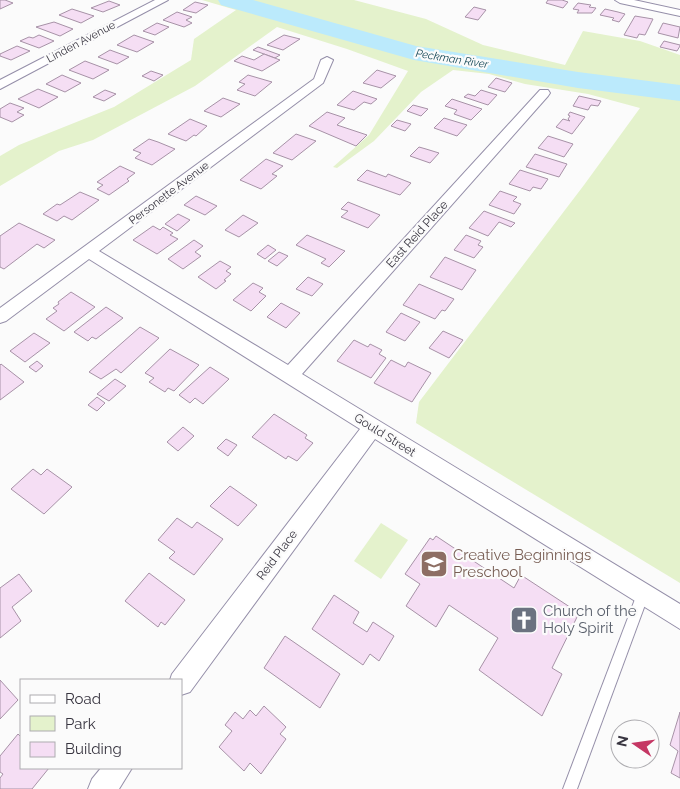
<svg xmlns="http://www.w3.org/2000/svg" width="680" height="789" viewBox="0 0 680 789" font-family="Raleway,sans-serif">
  <rect width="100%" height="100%" fill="#fbfbfb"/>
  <g fill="#e4f2cc">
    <polygon points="202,0 354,0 426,19 483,45 565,65 583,31 640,41 680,55 680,583 416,423 419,402 584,185 640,108 588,94 525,84 489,74 453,70 421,92 374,141 337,168 333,167 369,135 408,71 347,49 277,27 195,86 93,140 59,151 0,186 0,156 19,145 114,107 191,60 194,39 236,10"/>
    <polygon points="381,523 408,540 381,579 354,561"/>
  </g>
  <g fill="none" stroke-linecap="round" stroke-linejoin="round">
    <polygon fill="#bbeafc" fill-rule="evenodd" points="218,0 253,0 416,46 578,72 680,85 680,101 578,88 414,60 221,5"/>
  </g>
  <g fill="#f5def4" stroke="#a792a7">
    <polygon points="0,0 5,0 13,3 0,9"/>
    <polygon points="548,0 562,0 568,2 563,8 546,3"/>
    <polygon points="109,1 120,5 103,12 91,8"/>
    <polygon points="195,2 208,5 196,13 183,10"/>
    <polygon points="578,3 591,5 589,7 596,8 592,13 577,13 579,10 573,9"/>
    <polygon points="474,7 486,10 478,20 465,17"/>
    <polygon points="72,9 94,16 81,23 59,15"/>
    <polygon points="605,9 618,12 625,14 619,22 612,20 614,18 600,15"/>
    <polygon points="177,12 192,17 186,20 192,23 184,27 163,20"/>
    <polygon points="635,16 653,19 645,35 639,34 637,38 624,35"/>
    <polygon points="54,22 73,29 60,36 36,27"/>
    <polygon points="157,23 169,27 155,35 143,31"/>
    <polygon points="663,23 680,27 678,38 658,33"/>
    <polygon points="39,35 54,41 39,48 20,41 29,37 33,38"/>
    <polygon points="134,35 154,42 137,52 117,45"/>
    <polygon points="284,35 300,39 283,50 267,45"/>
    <polygon points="664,41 680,45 680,46 677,51 660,47"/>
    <polygon points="17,46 30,51 11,60 0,56 0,54"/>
    <polygon points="258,47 280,55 275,58 253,50"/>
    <polygon points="110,50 129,57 117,64 98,57"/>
    <polygon points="264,54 280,60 262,71 234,61 242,56 254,60"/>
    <polygon points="85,61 109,70 93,79 69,70"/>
    <polygon points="377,70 396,76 381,88 363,83"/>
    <polygon points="151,71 163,75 154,81 142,76"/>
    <polygon points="62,75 81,83 65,92 46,84"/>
    <polygon points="248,75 272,82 255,96 237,90 245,84 239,82"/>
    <polygon points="496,78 512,83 505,92 488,87"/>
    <polygon points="38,89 58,97 39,108 18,99"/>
    <polygon points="105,90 116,94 104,101 93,97"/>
    <polygon points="481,90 497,95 488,105 464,97 468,94 475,96"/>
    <polygon points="353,91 377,99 371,104 364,102 354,110 337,105"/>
    <polygon points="579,96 601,101 598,106 591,105 588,110 573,106"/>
    <polygon points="223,98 240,104 221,117 204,111"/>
    <polygon points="452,99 482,109 471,120 454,114 457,110 445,106"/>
    <polygon points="10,103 24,108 17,112 24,115 12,122 0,117 0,109"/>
    <polygon points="413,105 428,109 421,116 407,111"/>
    <polygon points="327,112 345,118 337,125 367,135 356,146 309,126"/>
    <polygon points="570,112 585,117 572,134 556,127 563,119 570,121 568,119 570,116 568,115"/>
    <polygon points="444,118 467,125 457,136 434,128"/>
    <polygon points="190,119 207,126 196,136 194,135 186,141 168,134"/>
    <polygon points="397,120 411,124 405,131 391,126"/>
    <polygon points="296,134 316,141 292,160 273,153"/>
    <polygon points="548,136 573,144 564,157 538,148"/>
    <polygon points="149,139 158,142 175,149 152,165 135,158 141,153 133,150"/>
    <polygon points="419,147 426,149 439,153 430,163 410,156"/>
    <polygon points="535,154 567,164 559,177 526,167"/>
    <polygon points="266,159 283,166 272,174 277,176 261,189 240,180"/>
    <polygon points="120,166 135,173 127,179 129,181 109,195 97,189 103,185 97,182"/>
    <polygon points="367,170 386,177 388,174 411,183 400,195 357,180"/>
    <polygon points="520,170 548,179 541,189 533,187 530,191 509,184"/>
    <polygon points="500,191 517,197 513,201 521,204 514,214 489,205"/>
    <polygon points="80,192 99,200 72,220 64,216 57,221 43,214 57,204 60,205"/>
    <polygon points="196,196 217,206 205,215 184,205"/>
    <polygon points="348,202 380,215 368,228 341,217 348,211 341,209"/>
    <polygon points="484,211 515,223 511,227 499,222 488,236 469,228"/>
    <polygon points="178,214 190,220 177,231 165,224"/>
    <polygon points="243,215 258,223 239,237 225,230"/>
    <polygon points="19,223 55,240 44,248 37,244 4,269 0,267 0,236"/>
    <polygon points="153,226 160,230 163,227 173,233 170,235 178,239 157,254 133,240"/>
    <polygon points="307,235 345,251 329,267 321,263 326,259 296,245"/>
    <polygon points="466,235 481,241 478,245 483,247 474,258 454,250"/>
    <polygon points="194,240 203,246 195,252 201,256 183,269 168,259"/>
    <polygon points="268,245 276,250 265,259 257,254"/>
    <polygon points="279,252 288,256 277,266 268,261"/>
    <polygon points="445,257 476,270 462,290 430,277"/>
    <polygon points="220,261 231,267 226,271 231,274 224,280 226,281 216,289 198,277"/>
    <polygon points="308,277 323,284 312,296 296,289"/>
    <polygon points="253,283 263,288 259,292 266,296 251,311 233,300"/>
    <polygon points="419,284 454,299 445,311 442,310 435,319 403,305"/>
    <polygon points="71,292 95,307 64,331 46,319 57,311 53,308 59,304 58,302"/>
    <polygon points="281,303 300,313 286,328 267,317"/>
    <polygon points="106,307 123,318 96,339 92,337 88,341 74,332"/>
    <polygon points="401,313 420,322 405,341 386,332"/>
    <polygon points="140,327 159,338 121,373 116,369 101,379 89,372"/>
    <polygon points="443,331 463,340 449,358 429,348"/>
    <polygon points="34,333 50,343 25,362 10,351"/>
    <polygon points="354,340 368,347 370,344 382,350 379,354 386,358 371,378 337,361"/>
    <polygon points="170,349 199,365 174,391 168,388 165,392 149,382 154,378 145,373"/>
    <polygon points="391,360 405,367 408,362 431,373 412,402 374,383"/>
    <polygon points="37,361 43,366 36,372 29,367"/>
    <polygon points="1,364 24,382 0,400 0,365"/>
    <polygon points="210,367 229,379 203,404 195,398 190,403 179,395"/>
    <polygon points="115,379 126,386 109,401 97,394"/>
    <polygon points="97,397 105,403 97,411 88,405"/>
    <polygon points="274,414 307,435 305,438 313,443 297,461 288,456 286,459 252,437"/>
    <polygon points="183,427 194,436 178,451 167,442"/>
    <polygon points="226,439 237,445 228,456 217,448"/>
    <polygon points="33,469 41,475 47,469 72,487 44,514 11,489"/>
    <polygon points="230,486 257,505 238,526 210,506"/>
    <polygon points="177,518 192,528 197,522 223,539 194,575 169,558 175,552 158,540"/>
    <polygon points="436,536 514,588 521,575 579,613 552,668 562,674 542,716 479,670 498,638 449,605 436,627 406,606 420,584 405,574 430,538 433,540"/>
    <polygon points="149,573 185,600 165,625 161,622 158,627 125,601"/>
    <polygon points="19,574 32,591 12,607 21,621 0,638 0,588"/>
    <polygon points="334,595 359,612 353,623 367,632 373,622 394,636 379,661 370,654 363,665 312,629"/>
    <polygon points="285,636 340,674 320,708 264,668"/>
    <polygon points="0,680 18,700 0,719"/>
    <polygon points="264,706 286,727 280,734 286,739 261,774 250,763 244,771 219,747 232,731 225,725 235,712 243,719 250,710 256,716"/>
    <polygon points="680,712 680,778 671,773 678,751 670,745"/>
    <polygon points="18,734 21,737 21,768 49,768 32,789 0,789 0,778 3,774 0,772 0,756"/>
  </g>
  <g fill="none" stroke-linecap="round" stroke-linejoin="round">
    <g stroke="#958fa9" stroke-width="2">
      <polygon id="service" points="643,588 647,590 649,594 577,789 563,789 637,594 639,590"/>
    </g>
    <g stroke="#958fa9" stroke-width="2">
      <g id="minor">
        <polygon points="155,0 168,0 0,89 0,80"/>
        <polygon points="615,0 634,0 680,10 680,16 620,3"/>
        <polygon points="327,57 333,60 323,83 99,251 288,365 540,90 548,90 550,93 548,96 302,374 680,604 680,629 375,439 190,692 181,695 181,680 170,680 172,674 360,429 89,259 6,321 0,323 0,308 314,79 321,60"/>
        <polygon points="101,768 132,768 119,789 88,789 92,779"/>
      </g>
    </g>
    <use href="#service" fill="#fff" fill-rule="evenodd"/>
    <use href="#minor" fill="#fff" fill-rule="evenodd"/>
  </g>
  <defs>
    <g id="school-square" transform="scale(1.4375)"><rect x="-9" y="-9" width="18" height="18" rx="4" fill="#8d6e63" stroke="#fbfbfb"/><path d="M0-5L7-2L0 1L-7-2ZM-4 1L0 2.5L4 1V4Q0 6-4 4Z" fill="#fff"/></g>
    <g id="church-square" transform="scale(1.4375)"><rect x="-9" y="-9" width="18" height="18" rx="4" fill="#6b7280" stroke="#fbfbfb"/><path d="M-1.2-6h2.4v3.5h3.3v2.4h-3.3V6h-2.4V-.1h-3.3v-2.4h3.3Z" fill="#fff"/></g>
  </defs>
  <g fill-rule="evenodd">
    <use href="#school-square" x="434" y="564"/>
    <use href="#church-square" x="524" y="620"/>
  </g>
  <g text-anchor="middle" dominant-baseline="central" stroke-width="4.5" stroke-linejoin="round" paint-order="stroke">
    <g font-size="11" fill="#383540" stroke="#fbfbfb">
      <text transform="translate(81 42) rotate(-28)">Linden Avenue</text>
      <text transform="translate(169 193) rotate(-37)">Personette Avenue</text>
    </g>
    <g font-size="11" font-style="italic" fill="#164958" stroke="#fbfbfb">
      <text transform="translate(452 59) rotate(9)">Peckman River</text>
    </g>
    <g font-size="12" fill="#383540" stroke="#fbfbfb">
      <text transform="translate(417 234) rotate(-48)">East Reid Place</text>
      <text transform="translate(385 435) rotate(32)">Gould Street</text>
      <text transform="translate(277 555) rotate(-53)">Reid Place</text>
    </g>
    <g font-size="15" fill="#785e54" stroke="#fbfbfb" text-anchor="start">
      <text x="453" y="555">Creative Beginnings<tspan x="453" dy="17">Preschool</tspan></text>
    </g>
    <g font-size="15" fill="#5b616d" stroke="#fbfbfb" text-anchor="start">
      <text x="543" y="611">Church of the<tspan x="543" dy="17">Holy Spirit</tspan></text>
    </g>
  </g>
  <rect x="20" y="679" width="162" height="90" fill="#fbfbfb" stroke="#adacb0"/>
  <rect x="30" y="695" width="25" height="8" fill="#ffffff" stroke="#adacb0"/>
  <text x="65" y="704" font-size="15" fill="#383540">Road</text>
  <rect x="30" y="716" width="25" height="15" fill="#e4f2cc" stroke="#adacb0"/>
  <text x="65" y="729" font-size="15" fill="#383540">Park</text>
  <rect x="30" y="742" width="25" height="15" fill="#f5def4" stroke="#adacb0"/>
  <text x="65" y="754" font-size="15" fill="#383540">Building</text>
  <g transform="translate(635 744) rotate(283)"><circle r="24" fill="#fbfbfb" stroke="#adacb0"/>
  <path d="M0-4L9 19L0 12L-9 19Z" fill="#c53764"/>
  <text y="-8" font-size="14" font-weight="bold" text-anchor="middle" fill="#383540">N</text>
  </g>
</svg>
